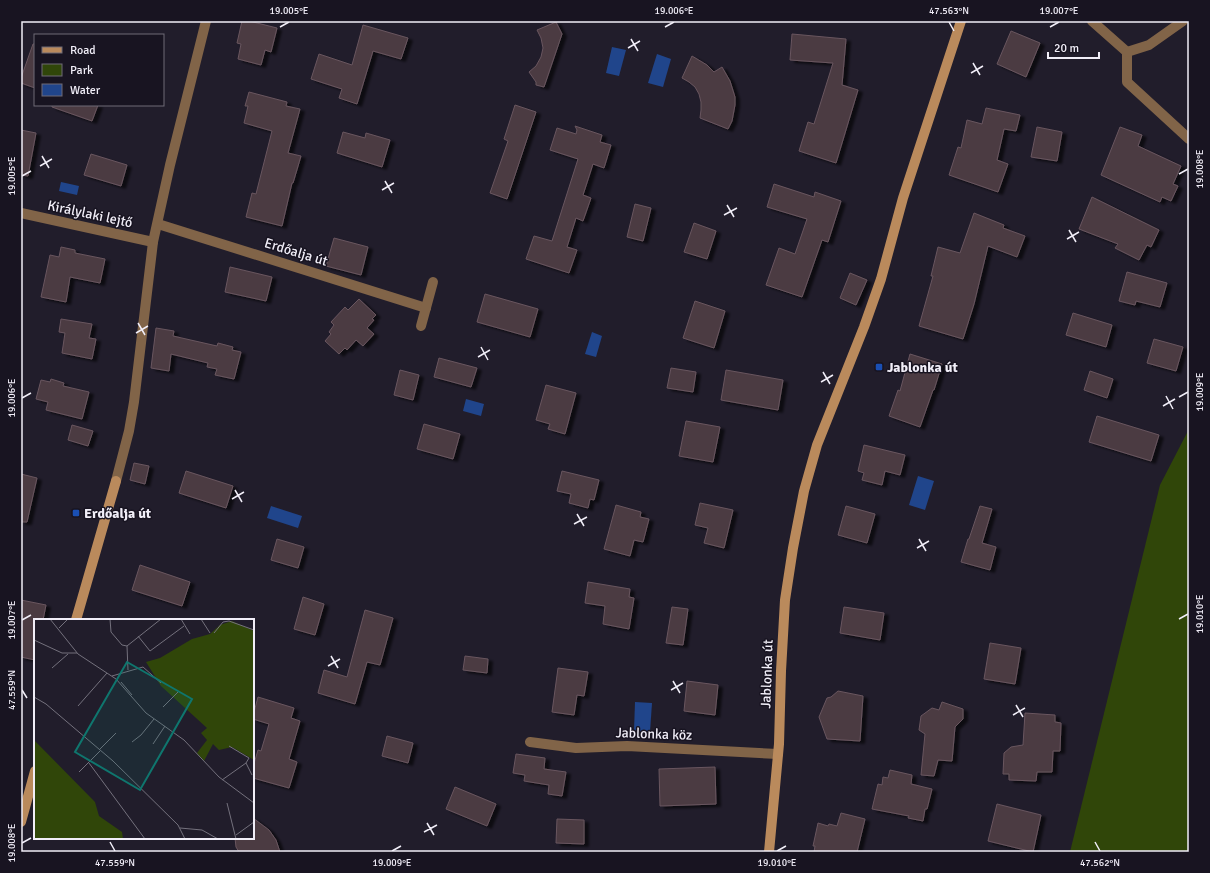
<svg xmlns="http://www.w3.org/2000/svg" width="1210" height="873" viewBox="0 0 1210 873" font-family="Signika,sans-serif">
  <defs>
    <filter id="shadow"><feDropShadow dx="4.5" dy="2.5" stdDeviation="1" flood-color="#0009"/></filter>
  </defs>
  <rect width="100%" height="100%" fill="#211d2b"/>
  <polygon fill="#304609" points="1189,429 1189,852 1070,852 1160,485"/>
  <g fill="#20458b">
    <polygon points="612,47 626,50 619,76 606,73"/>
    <polygon points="657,54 671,59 663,87 648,83"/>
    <polygon points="61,182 79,186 77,195 59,191"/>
    <polygon points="592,332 602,336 596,357 585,354"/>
    <polygon points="466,399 484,404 481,416 463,411"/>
    <polygon points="918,476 934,481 925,510 909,505"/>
    <polygon points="271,506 302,516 298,528 267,518"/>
    <polygon points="635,702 652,703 650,732 634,731"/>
  </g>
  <g fill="#4b3a42" stroke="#69565f" filter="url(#shadow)">
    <polygon points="242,21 249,21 277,28 271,52 265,50 261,65 238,59 241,44 237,43"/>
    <polygon points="556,22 562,34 544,87 536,85 536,82 529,72 536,66 541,57 543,48 541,38 537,30"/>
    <polygon points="363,25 408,38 401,59 373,51 357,104 339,98 342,89 311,79 319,54 352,65"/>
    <polygon points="1011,31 1040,43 1026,77 997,64"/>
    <polygon points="792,34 846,39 842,85 858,90 836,163 799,151 808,122 814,124 833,63 790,60"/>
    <polygon points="33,44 35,44 35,88 21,83 21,78"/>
    <polygon points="692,56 707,65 714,72 722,67 730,81 735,97 735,105 732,121 728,129 700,118 701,110 701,102 699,94 695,87 689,82 682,78"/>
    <polygon points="249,92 287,102 286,106 300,109 288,153 301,156 293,183 292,183 282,226 246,217 252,193 256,194 272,131 244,123 248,106 245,106"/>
    <polygon points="52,105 98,105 92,121 52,107"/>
    <polygon points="515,105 536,112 507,199 490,193 508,141 504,139"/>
    <polygon points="986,108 1020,115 1016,131 1004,129 997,160 1008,164 998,192 949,175 958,147 961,148 967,120 982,124"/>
    <polygon points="575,126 602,135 600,142 611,145 604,168 593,164 583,195 591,198 583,221 576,218 567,247 577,250 569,273 526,259 534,236 552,241 578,159 550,150 557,128 576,134 577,130"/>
    <polygon points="1037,127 1062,132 1057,161 1031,157"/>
    <polygon points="1120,127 1142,135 1138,146 1181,166 1173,184 1178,186 1171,201 1162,197 1160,202 1101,175"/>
    <polygon points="21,130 36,133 28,176 21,175"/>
    <polygon points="343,132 365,138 366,133 390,140 382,167 337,153"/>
    <polygon points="91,154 127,165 121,186 84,175"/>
    <polygon points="774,184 814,197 815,192 841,201 828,242 822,240 802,297 766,285 779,248 795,254 807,219 767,207"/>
    <polygon points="1092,197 1159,230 1151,247 1147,245 1139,260 1115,248 1118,244 1079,229"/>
    <polygon points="635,204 651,208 643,241 627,237"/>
    <polygon points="974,213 1004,225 1003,228 1025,236 1017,257 988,246 974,304 963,339 919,326 933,276 931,276 938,247 960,253"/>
    <polygon points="694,223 716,231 707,259 684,252"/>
    <polygon points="334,238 368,247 361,275 326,266"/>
    <polygon points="61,247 75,250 75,253 105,259 100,283 70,277 66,302 41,297 50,255 59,257"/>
    <polygon points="230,267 272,277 266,301 225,292"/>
    <polygon points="1127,272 1167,283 1160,307 1136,301 1135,305 1119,301"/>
    <polygon points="850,273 867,280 856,305 840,298"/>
    <polygon points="485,294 538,309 530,337 477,322"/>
    <polygon points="359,299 376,315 372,319 374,320 367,328 374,334 363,346 356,340 347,350 345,348 339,354 325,341 331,334 329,332 334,325 331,322 345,307 348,310"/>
    <polygon points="695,301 725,311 714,348 683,338"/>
    <polygon points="1073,313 1112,325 1106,347 1066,335"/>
    <polygon points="61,319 92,324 89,338 96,339 92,359 62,353 65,333 59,332"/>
    <polygon points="156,328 174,331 173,336 217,346 218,343 233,347 232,350 241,352 234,379 215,375 217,369 207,367 208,363 171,354 169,371 151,368"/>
    <polygon points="1154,339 1183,347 1176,371 1147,363"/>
    <polygon points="910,354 942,364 934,390 933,390 920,427 889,416 898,390 900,391"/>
    <polygon points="439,358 477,368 471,387 434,377"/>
    <polygon points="671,368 696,372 693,392 667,388"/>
    <polygon points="400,370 419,375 413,400 394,395"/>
    <polygon points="726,370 783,380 778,410 721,400"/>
    <polygon points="1090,371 1113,379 1107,398 1084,390"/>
    <polygon points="51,379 64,383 63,386 89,392 82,419 46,410 48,402 36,399 41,380 50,382"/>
    <polygon points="546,385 576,393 565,434 548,429 550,424 536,420"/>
    <polygon points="1097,416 1159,435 1151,461 1089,442"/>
    <polygon points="686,421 720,427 713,462 679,456"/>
    <polygon points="424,424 460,434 453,459 417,449"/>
    <polygon points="72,425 93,431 88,446 68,440"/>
    <polygon points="864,445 905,455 900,475 885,471 882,485 862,480 864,473 858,471"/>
    <polygon points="134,463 149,466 145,484 130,480"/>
    <polygon points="186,471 233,486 226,508 179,493"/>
    <polygon points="562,471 599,480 594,500 590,499 588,508 569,503 571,494 557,491"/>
    <polygon points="21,474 37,478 27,522 21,522"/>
    <polygon points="700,503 733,510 724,548 704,543 708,528 695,525"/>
    <polygon points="616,505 641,512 640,517 649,519 643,542 634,540 630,556 604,549"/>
    <polygon points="846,506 875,514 867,543 838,535"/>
    <polygon points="980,506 992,509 982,543 996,547 990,570 961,562 968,539 969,539"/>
    <polygon points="277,539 304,547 298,568 271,560"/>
    <polygon points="140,565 190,582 182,606 132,590"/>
    <polygon points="588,582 630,589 629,597 634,598 629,629 603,624 605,606 585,603"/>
    <polygon points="303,597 324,604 315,635 294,629"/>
    <polygon points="21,600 46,605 43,620 35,620 35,660 21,657"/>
    <polygon points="672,607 688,609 683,645 666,643"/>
    <polygon points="844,607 884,613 880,640 840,633"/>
    <polygon points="365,610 393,618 380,665 367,662 355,704 318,693 324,670 347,677"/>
    <polygon points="990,643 1021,648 1015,684 984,679"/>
    <polygon points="465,656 488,659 487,673 463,670"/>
    <polygon points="558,668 588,672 584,696 577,695 574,715 552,712"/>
    <polygon points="687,681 718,685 715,715 684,711"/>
    <polygon points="838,691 863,696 860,741 827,739 819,717 827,698 831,697"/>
    <polygon points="258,697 294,708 291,718 300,721 289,759 297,762 289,788 253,778 253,767 258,750 261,751 269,724 253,719 253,716"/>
    <polygon points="942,702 963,709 963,719 955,727 952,761 938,760 934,776 921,775 925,734 919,730 921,716 932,708 939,710"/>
    <polygon points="1025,713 1055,715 1055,722 1061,723 1060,751 1053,751 1052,772 1037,772 1036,781 1009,780 1009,774 1003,774 1004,753 1011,747 1023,745"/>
    <polygon points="387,736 413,743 408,763 382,756"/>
    <polygon points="516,754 545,758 544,769 566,772 562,796 548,794 549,785 524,781 525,775 513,773"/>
    <polygon points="715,767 716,804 660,806 659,769"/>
    <polygon points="890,770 912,775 911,784 932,789 927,809 925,809 923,821 908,818 909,816 872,809 878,784 882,785 883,777 888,778"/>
    <polygon points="455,787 496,804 487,826 446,809"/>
    <polygon points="997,804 1041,815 1033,852 988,841"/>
    <polygon points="841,813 865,819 857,852 814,852 815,846 813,846 818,823 828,826 829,824 837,826"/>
    <polygon points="253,818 269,830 276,840 280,852 239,852 236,847 235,838 253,838"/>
    <polygon points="557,819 584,820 584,844 556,843"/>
  </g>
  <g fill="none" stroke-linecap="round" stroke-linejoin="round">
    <g stroke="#816448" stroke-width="10">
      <polyline points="1092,21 1127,52 1127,82 1189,139"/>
      <polyline points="1127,52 1149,45 1183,21"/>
      <polyline points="21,213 153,242"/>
      <polyline points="158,224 426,308"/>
      <polyline points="421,326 433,282"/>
      <polyline points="116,481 129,431 134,402 153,242 170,165 206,21"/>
      <polyline points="530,742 576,748 627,746 778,754"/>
    </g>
    <g stroke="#ba8a5c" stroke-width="10">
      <polyline points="76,620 116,481"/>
      <polyline points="21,822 35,771"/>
      <polyline points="769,852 779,744 781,671 785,600 793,548 804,491 817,445 864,327 881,279 903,198 961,21"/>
    </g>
  </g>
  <path fill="none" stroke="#f1eef8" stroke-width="1.5" d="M949 22 954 31M280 27 289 22M665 27 674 22M1050 27 1059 22M631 39 638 51M628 48 640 41M973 63 980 75M971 73 983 66M42 156 49 168M40 166 52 159M1179 174 1188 169M22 176 31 171M385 181 392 193M382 190 394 183M727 205 734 217M724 215 737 208M1069 230 1076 242M1067 239 1079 232M138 323 145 335M136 333 148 326M481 347 488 360M478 357 490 350M823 372 830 384M821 382 833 375M1166 396 1173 409M1179 397 1188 392M22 398 31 393M1163 406 1175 399M235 490 242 502M232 499 244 492M577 514 584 526M574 524 587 517M919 539 926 551M917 548 929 541M1179 619 1188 614M22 620 31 615M331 656 338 668M328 666 340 659M673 681 680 693M22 690 27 698M671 690 683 683M1016 705 1023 717M1013 715 1025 708M427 823 434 835M424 832 437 825M110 842 115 851M1095 842 1100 851M22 843 31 838M392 851 401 846M777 851 786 846"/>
  <g fill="#1a4fb4" stroke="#181421" stroke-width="1.5">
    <rect x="875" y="363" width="8" height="8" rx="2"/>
    <rect x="72" y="509" width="8" height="8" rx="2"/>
  </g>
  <g text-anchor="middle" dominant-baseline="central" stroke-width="3" stroke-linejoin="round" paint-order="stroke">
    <g font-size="14" fill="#f1eef8" stroke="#181421">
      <text transform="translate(90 214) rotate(12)">Királylaki lejtő</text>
      <text transform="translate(296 252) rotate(17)">Erdőalja út</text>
      <text transform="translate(767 674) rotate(-88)">Jablonka út</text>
      <text transform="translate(654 734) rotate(2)">Jablonka köz</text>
    </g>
    <g font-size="14" font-weight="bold" fill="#f1eef8" stroke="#181421" text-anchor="start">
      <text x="887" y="367">Jablonka út</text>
      <text x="84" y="513">Erdőalja út</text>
    </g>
  </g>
  <g transform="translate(34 619)">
    <rect width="220" height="220" fill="#211d2b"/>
    <path d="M198 2 220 12V141L198 128 185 131 179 125 170 142 163 134 173 121 167 114 173 109 127 67 112 43 126 39 158 20 176 15 186 6ZM0 121 61 183 65 197 88 213 89 220H0Z" fill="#304609"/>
    <path fill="none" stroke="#74717d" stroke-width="1" d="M16 0 44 35 82 60 112 94 150 121 185 158 220 184M76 0 77 13 88 26 93 27M147 0 156 15M167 0 176 14M25 9 34 0M180 14 189 3 195 2 220 11M104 17 116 32 150 7M0 21 28 34H43M93 27 127 0M93 27 94 51M18 49 34 35M78 57 109 48 127 64M87 63 98 76M0 78 12 85 79 142 144 206 151 220M44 87 73 54M129 88 144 73M98 123 107 116 120 100M119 125 131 107M195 127 215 139 212 144 218 156M65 131 82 114M55 144 111 220M45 153 66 132M188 161 212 144M193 184 202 220M146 209 168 211 184 220M202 216 220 203"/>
    <path fill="#0f766e" fill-opacity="0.15" stroke="#0f766e" stroke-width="2" d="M93 43 158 80 106 171 41 133Z"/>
    <rect width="220" height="220" fill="none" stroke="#f1eef8" stroke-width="2"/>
  </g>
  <rect width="1210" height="873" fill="none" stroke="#181421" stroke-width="44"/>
  <rect x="34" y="34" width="130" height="72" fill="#181421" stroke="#6f6b77"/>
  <rect x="42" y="47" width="20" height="6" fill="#ba8a5c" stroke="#6f6b77"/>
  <text x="70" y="54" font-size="12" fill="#f1eef8">Road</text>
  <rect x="42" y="64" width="20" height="12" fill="#304609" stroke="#6f6b77"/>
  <text x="70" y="74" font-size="12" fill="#f1eef8">Park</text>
  <rect x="42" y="84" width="20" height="12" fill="#20458b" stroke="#6f6b77"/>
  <text x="70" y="94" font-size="12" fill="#f1eef8">Water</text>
  <path d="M1048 52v6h51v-6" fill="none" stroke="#f1eef8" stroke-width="2"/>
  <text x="1054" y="52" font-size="12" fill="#f1eef8" stroke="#181421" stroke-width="3" paint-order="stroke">20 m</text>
  <rect x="22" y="22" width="1166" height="829" fill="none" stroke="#f1eef8" stroke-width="1.5"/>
  <g font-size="10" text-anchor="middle" fill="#f1eef8">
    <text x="289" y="14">19.005°E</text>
    <text x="674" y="14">19.006°E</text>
    <text x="949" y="14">47.563°N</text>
    <text x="1059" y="14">19.007°E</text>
    <text transform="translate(1199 169) rotate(-90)" y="4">19.008°E</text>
    <text transform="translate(11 176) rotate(-90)" y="4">19.005°E</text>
    <text transform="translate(1199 392) rotate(-90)" y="4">19.009°E</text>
    <text transform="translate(11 398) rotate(-90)" y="4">19.006°E</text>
    <text transform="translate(1199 614) rotate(-90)" y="4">19.010°E</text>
    <text transform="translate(11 620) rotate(-90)" y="4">19.007°E</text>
    <text transform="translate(11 690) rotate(-90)" y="4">47.559°N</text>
    <text transform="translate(11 843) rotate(-90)" y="4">19.008°E</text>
    <text x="115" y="866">47.559°N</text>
    <text x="392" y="866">19.009°E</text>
    <text x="777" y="866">19.010°E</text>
    <text x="1100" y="866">47.562°N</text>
  </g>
</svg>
